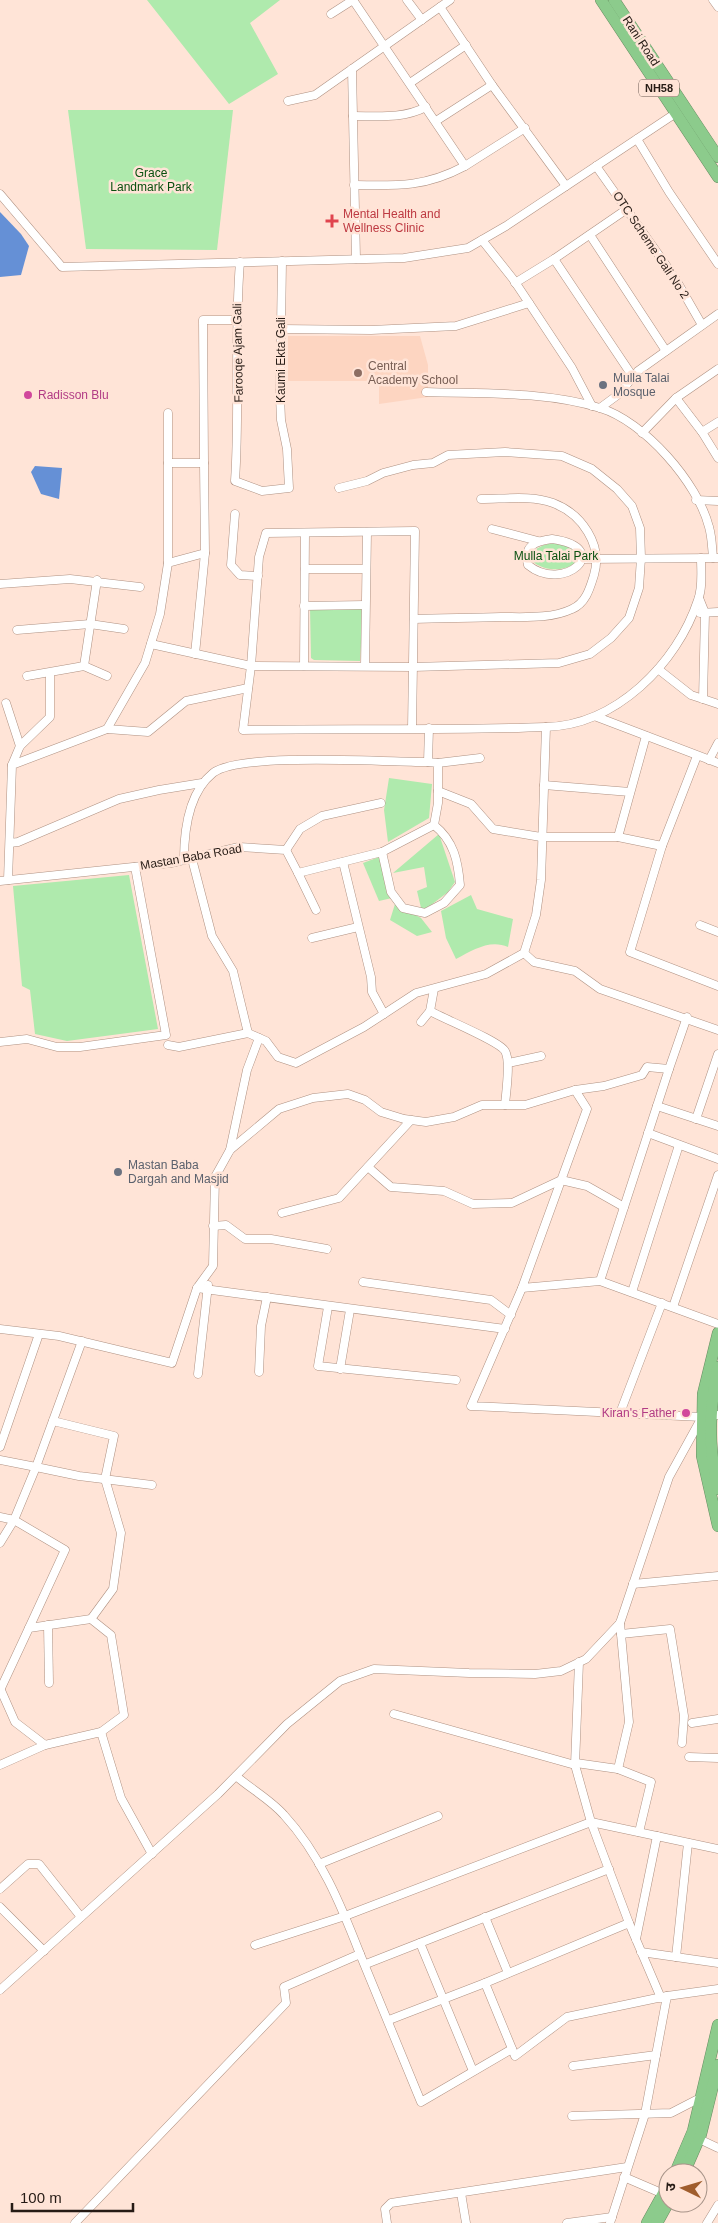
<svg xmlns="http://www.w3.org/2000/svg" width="718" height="2223" viewBox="0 0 718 2223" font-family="Helvetica,'Noto Sans Devanagari',sans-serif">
  <rect width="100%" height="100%" fill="#ffe4d7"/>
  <polygon fill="#fdd5c1" points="288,336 420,336 428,365 428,397 379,404 379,381 288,381"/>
  <g fill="#afeaad">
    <polygon points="147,0 280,0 250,23 278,74 229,104"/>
    <polygon points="68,110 233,110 217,250 86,249"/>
    <path d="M557 542 578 550 581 558C569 572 546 573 532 561V551L544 545Z"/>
    <polygon points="310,607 363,608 360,661 314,660 311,658"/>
    <polygon points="389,778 432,784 429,818 388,842 384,810"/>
    <polygon points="439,834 455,882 448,892 422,912 417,891 427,887 424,867 393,873"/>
    <polygon points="379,857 392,898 379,901 363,863"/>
    <polygon points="129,875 158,1029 67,1041 35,1034 30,990 22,986 13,886"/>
    <path d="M471 895 477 909 513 919 508 947C490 939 473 950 456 959L446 938 441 911Z"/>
    <polygon points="395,904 421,918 432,932 417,936 390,920"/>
  </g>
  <g fill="#6590d6">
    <polygon points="0,212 21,234 29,246 21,275 0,277"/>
    <polygon points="35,466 62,468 59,499 41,494 31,472"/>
  </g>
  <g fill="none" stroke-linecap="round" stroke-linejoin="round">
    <g stroke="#af9182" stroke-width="9">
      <g id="minor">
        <path d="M353 0 465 166C426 187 398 186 354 185"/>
        <polyline points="407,0 422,20"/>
        <polyline points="713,0 718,7"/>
        <polyline points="440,7 492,85 566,186"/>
        <polyline points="331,14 353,0"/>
        <polyline points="352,69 356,259"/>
        <polyline points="410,83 466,45"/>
        <polyline points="288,101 315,95 450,0"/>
        <path d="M353 116C378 116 403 119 426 107"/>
        <polyline points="436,121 492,85"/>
        <polyline points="637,139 669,192 718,264"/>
        <polyline points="465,166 525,128"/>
        <polyline points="596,166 675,278 702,325"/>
        <polyline points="0,194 62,267 404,258 468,248 506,226 676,113"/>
        <polyline points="590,235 666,351"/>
        <polyline points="554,259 627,209"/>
        <path d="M240 262C234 335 240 407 235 481L262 491 289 488 287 449 281 420 280 396 282 261"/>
        <polyline points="515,283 554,259 633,377"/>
        <polyline points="529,303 572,368 592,406"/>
        <polyline points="281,329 371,330 456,326 529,303 513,279 482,240"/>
        <path d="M426 392C483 394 545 391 600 408 644 421 698 483 709 527 712 537 712 548 713 558"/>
        <polyline points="676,398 702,432 718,458"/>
        <polyline points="600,408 619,394 638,371 718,314"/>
        <polyline points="168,413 168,463 204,463 203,320 237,320"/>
        <polyline points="702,432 718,422"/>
        <polyline points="642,433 676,398 718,369"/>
        <polyline points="696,500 718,501"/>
        <polyline points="235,514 231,565 240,575 258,576"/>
        <polyline points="492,529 538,541"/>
        <path d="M552 539C616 548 563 594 528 565 523 546 535 541 552 539Z"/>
        <polyline points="582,559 718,558"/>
        <polyline points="168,563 205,553 204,463"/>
        <polyline points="305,569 366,569"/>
        <polyline points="0,584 70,579 140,587"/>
        <polyline points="699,598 705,613 703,699"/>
        <polyline points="304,606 365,605"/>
        <polyline points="700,613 718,612"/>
        <path d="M414 619C443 618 472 618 501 617 525 617 551 619 572 609 586 603 590 588 594 575 603 545 582 514 553 503 532 495 504 499 481 499"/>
        <polyline points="17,630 90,624 124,629"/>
        <polyline points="151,644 251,666 413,667 559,663 590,654 611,638 629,618 639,588 641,558 640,528 632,506 617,489 592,469 562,456 505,452 448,455 433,463 413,465 383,473 367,481 339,488"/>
        <polyline points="195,654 205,553"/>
        <polyline points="84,666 107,676"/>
        <polyline points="304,666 305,533"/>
        <polyline points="365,666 367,532"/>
        <polyline points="658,669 691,695 718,704"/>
        <polyline points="27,676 84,666 97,580"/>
        <polyline points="6,703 20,746"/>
        <polyline points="597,717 718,763"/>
        <polyline points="107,729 148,732 186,701 248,688"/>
        <path d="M412 729 415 531 266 533 259 557 251 666 243 730C344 728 445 731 546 727 616 725 677 664 698 600 703 587 701 571 701 558"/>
        <polyline points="709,760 718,743"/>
        <polyline points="438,763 480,758"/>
        <polyline points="12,765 20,746 50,717 50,673"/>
        <polyline points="544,785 630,792"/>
        <polyline points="438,791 471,804 493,829 541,837 618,837 646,736"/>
        <polyline points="618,837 662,846 697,756"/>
        <polyline points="10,843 18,842 119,799 159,790 202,783"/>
        <polyline points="662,846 630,952 718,986"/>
        <polyline points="286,850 300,829 322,816 381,803"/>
        <path d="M382 852 391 892 403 908 425 913 444 903 460 885C458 861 454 841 434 825"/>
        <polyline points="192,859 212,936 233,971 248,1033 266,1041 278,1057 296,1063 364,1027 416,993 486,974 524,953 536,915 541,880 546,727"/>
        <path d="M184 860C184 830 188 793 213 773 240 752 388 762 428 762"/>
        <polyline points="343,862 371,977 372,992 384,1014"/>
        <polyline points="298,873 316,910"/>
        <polyline points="8,880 12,765 107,729 145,663 160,614 168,563 168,463"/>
        <polyline points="0,881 171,863 239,847 286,850 298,873 382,852 434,825 438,803 438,763 428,762 429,728"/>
        <polyline points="700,925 718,932"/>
        <polyline points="312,938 358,927"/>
        <polyline points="524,953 534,962 575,971 600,989 718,1030"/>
        <path d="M430 1011C444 1019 499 1041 505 1051 511 1061 506 1092 505 1105H525L575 1090 604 1086 642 1075 647 1067 669 1069 687 1017"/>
        <polyline points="421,1022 430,1011 434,989"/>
        <polyline points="0,1042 27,1039 57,1047 80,1047 166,1035 135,867"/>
        <polyline points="168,1045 179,1047 248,1033"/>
        <polyline points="508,1063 541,1056"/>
        <polyline points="575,1090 587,1109 522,1288 600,1281 718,1324"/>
        <polyline points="657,1106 718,1126"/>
        <polyline points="696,1119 718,1054"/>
        <polyline points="648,1133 718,1159"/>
        <polyline points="230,1150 247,1070 259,1038"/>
        <polyline points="368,1167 391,1187 444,1191 473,1204 512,1203 561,1180 587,1186 624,1207"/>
        <polyline points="282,1213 339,1198 411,1120"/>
        <polyline points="213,1226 226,1225 245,1239 271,1239 327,1249"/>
        <polyline points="600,1281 669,1069"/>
        <polyline points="363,1282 491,1300 511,1315"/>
        <polyline points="197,1288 505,1329"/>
        <polyline points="522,1288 471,1406 702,1417 718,1415"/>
        <polyline points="632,1292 679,1145"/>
        <polyline points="328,1307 318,1366 456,1380"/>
        <polyline points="673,1307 718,1175"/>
        <polyline points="0,1329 59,1336 172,1363 197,1288 213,1266 215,1177 230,1150 279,1109 313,1098 348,1094 365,1100 381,1112 404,1119 426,1122 454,1117 482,1105 505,1105"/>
        <polyline points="82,1341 36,1467 79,1476 152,1485"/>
        <polyline points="340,1369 350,1310"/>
        <polyline points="259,1372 261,1326 267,1297"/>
        <polyline points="198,1374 208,1285"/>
        <polyline points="620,1413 662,1303"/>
        <polyline points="53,1421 114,1436 105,1479 121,1533 113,1589 91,1619"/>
        <polyline points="0,1447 39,1334"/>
        <polyline points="0,1460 36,1467 14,1520 0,1517"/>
        <polyline points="0,1543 14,1520 65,1550 29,1628"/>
        <polyline points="633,1584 718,1576"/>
        <polyline points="48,1625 49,1683"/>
        <polyline points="621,1634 670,1629 684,1716 682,1743"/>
        <polyline points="579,1662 575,1765 591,1822 629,1923"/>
        <polyline points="0,1688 15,1722 45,1745 101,1732 121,1798 152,1854"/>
        <polyline points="1,1688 29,1628 91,1619 111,1635 124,1715 101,1732"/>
        <polyline points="394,1714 575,1765"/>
        <polyline points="692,1723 718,1719"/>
        <polyline points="689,1757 718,1758"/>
        <polyline points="576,1763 618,1769 629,1722 620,1623"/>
        <polyline points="0,1765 45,1745"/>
        <polyline points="618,1769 651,1782 639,1832"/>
        <polyline points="319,1864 438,1816"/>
        <polyline points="0,1889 28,1864 39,1864 81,1917"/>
        <polyline points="0,1907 44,1951"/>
        <polyline points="485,1917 508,1973"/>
        <polyline points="636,1939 657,1836"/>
        <polyline points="420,1943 473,2071"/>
        <polyline points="255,1945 345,1916 591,1822 718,1849"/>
        <polyline points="641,1952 718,1963"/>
        <polyline points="360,1954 421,2102 512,2049"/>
        <polyline points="676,1957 688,1843"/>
        <polyline points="366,1964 609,1869"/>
        <polyline points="0,1990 218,1794 287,1724 340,1681 374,1669 469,1673 535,1674 561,1671 586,1659 620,1623 669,1477 701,1419"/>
        <polyline points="661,1998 629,1923 485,1983 515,2056 567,2017 667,1996"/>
        <polyline points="389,2020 485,1983"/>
        <polyline points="573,2066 656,2055"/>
        <polyline points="572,2116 671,2113 702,2097"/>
        <polyline points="699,2139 718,2148"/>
        <polyline points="624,2177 666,2195"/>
        <polyline points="461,2193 466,2223"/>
        <path d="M75 2223 286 2003 284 1987 360 1954C341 1905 320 1854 284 1815 271 1800 251 1789 236 1776"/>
        <polyline points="387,2223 385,2209 391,2203 627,2167"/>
        <polyline points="567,2223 612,2217"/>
        <polyline points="610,2223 645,2114 667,1996 718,1989"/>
        <polyline points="707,2223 718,2205"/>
      </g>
    </g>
    <g stroke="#688d62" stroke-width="12">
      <g id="highway">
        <polyline points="601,0 718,177"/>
        <polyline points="614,0 718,157"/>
        <polyline points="718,1333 703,1394 702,1456 718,1526"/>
        <path d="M718 1367C709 1410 708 1446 718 1489"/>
        <polyline points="675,2173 693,2131 718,2025"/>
        <polyline points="684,2173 701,2134 718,2065"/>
        <polyline points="647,2223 668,2185"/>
        <polyline points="657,2223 668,2203"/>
      </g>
    </g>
    <use href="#minor" stroke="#fff" stroke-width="8"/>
    <use href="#highway" stroke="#8ccb8c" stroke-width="11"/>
  </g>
  <path fill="#e0444e" stroke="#ffe4d7" stroke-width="2" d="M329.5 213.5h5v5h5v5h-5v5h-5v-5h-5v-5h5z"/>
  <circle fill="#8d6e63" stroke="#ffe4d7" stroke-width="2" cx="358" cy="373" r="5"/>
  <g fill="#6b7280" stroke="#ffe4d7" stroke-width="2">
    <circle cx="603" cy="385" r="5"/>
    <circle cx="118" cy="1172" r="5"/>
  </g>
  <g fill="#d1479c" stroke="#ffe4d7" stroke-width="2">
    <circle cx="28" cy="395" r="5"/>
    <circle cx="686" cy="1413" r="5"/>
  </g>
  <g text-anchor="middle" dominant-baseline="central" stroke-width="5" stroke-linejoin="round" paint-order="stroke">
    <rect fill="#ffe4d7" stroke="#67574f" stroke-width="1" x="639" y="79.5" width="40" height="17" rx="4"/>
    <g font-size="11" font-weight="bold" fill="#261b15">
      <text x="659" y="88">NH58</text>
    </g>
    <g font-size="12" fill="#261b15" stroke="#ffe4d7">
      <text transform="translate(641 41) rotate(57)">Rani Road</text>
      <text transform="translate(651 245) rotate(56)">OTC Scheme Gali No 2</text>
      <text transform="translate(238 353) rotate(-91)">Farooqe Ajam Gali</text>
      <text transform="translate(281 360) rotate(-90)">Kaumi Ekta Gali</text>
      <text transform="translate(191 857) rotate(-10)">Mastan Baba Road</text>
    </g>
    <g font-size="12" fill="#09500f" stroke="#ffe4d7">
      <text x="151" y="173">Grace<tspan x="151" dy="14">Landmark Park</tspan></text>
      <text x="556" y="556">Mulla Talai Park</text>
    </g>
    <g font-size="12" fill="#be3a42" stroke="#ffe4d7" text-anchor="start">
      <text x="343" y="214">Mental Health and<tspan x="343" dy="14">Wellness Clinic</tspan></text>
    </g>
    <g font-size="12" fill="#785e54" stroke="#ffe4d7" text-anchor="start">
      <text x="368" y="366">Central<tspan x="368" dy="14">Academy School</tspan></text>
    </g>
    <g font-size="12" fill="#5b616d" stroke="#ffe4d7" text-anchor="start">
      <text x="613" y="378">Mulla Talai<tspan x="613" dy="14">Mosque</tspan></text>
      <text x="128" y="1165">Mastan Baba<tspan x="128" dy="14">Dargah and Masjid</tspan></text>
    </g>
    <g font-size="12" fill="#b23c85" stroke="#ffe4d7" text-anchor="start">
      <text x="38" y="395">Radisson Blu</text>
      <text x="676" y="1413" text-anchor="end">Kiran's Father</text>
    </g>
  </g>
  <g transform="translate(683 2188) rotate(275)"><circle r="24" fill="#ffe4d7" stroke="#a89489"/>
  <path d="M0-4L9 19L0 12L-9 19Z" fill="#a05d2d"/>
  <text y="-8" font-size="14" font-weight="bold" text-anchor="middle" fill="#261b15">उ</text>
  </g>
  <path d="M12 2203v8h121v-8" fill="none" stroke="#261b15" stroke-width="2.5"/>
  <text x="20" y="2203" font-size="15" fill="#261b15" stroke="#ffe4d7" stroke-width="4" paint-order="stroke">100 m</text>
</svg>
